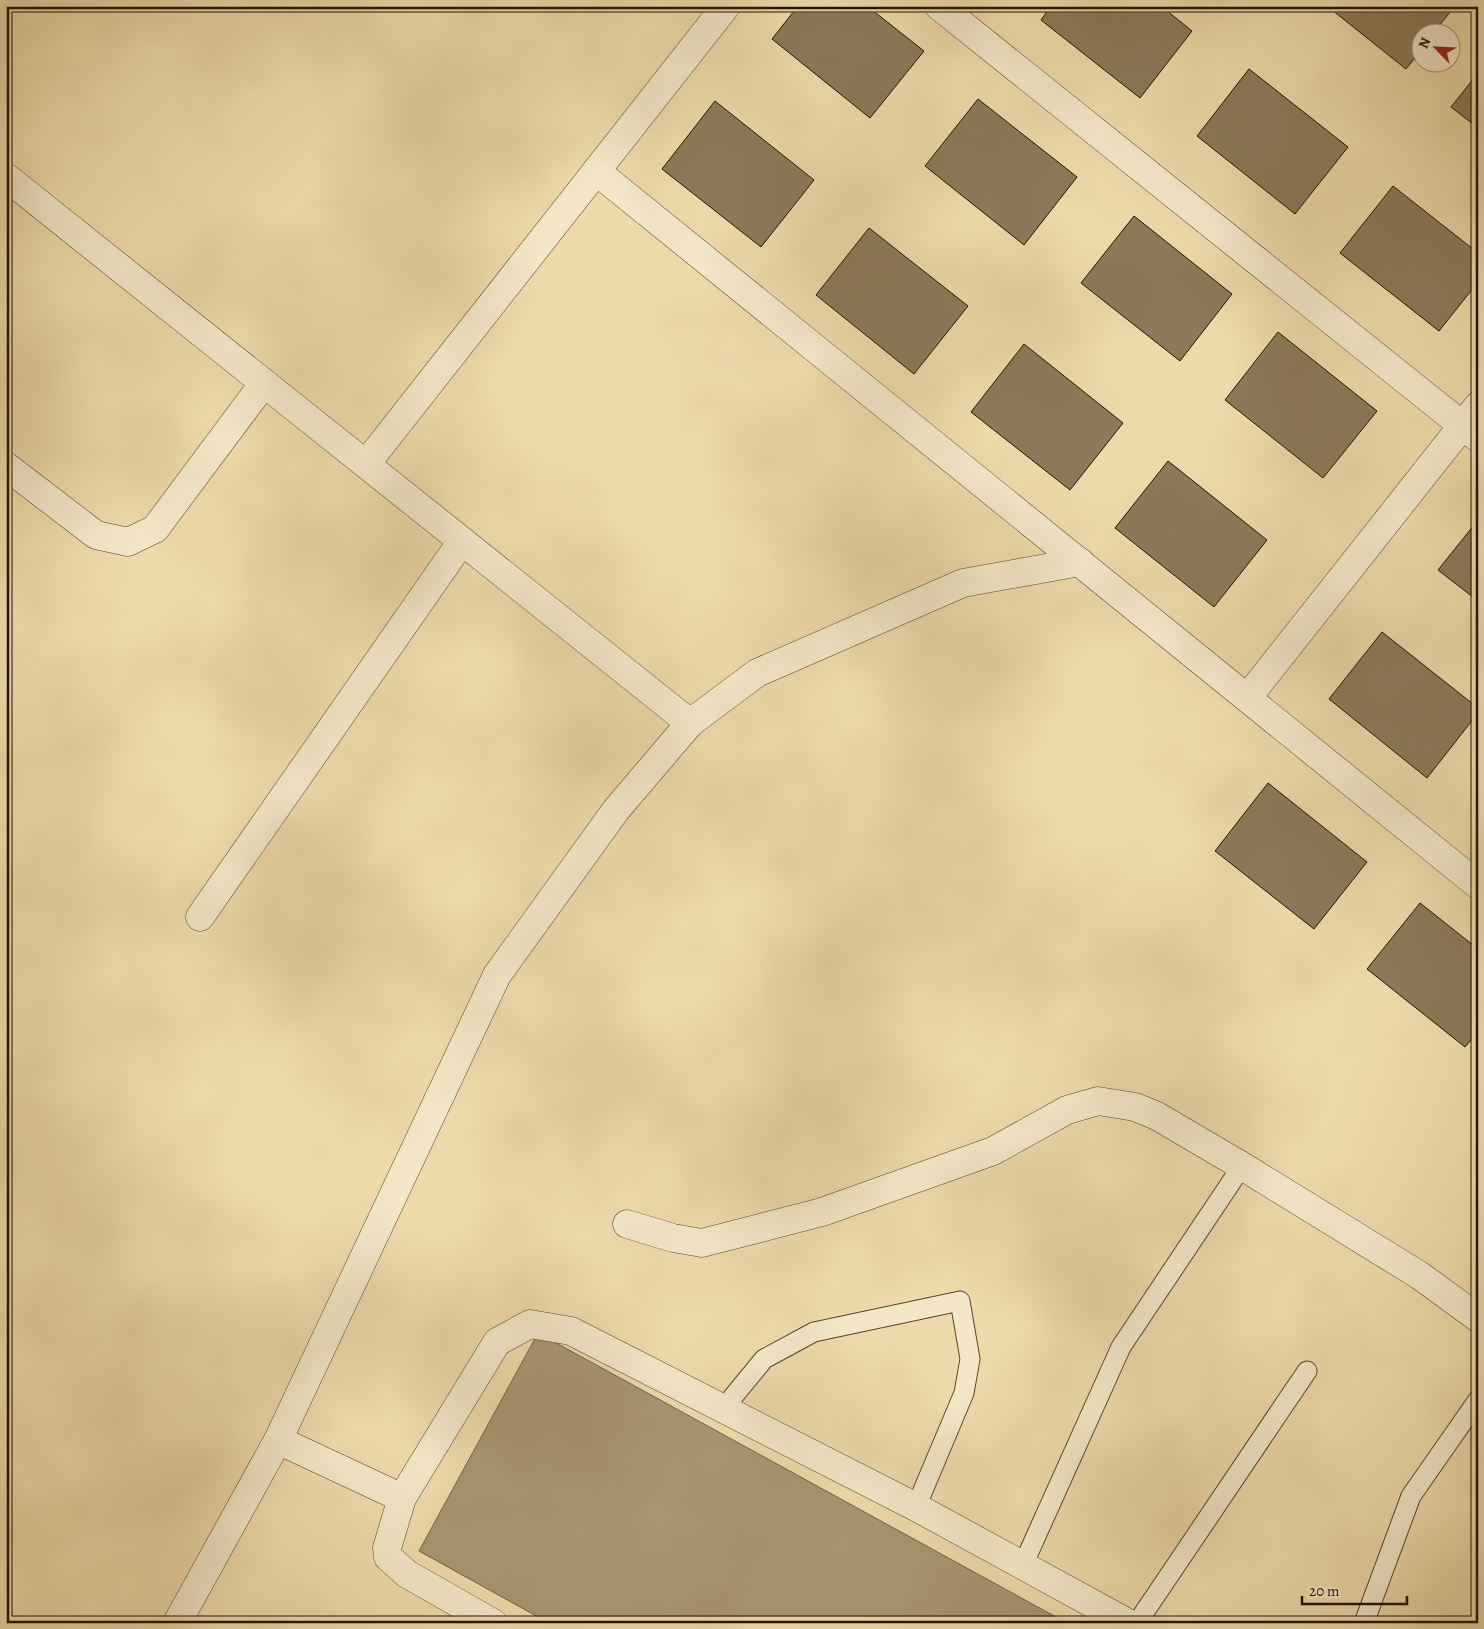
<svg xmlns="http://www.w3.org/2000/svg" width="1484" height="1629" viewBox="0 0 1484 1629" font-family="Alegreya,serif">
  <rect width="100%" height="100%" fill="#eddaab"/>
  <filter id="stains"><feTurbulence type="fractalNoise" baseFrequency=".004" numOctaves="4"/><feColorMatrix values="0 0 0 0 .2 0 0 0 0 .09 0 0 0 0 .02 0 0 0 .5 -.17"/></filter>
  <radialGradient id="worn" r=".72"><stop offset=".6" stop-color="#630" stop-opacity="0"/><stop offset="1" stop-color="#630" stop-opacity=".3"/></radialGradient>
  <polygon fill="#a89671" stroke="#726244" points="538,1333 1067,1623 549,1623 419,1551"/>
  <g fill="#8c7a59" stroke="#221301">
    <polygon points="798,6 867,6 924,51 870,118 772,39"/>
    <polygon points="1051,6 1161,6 1192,31 1140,98 1041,20"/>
    <polygon points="1327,6 1455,6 1434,32 1422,32 1422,49 1406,69"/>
    <polygon points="1249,69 1348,147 1295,214 1197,136"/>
    <polygon points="1478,73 1478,128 1451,107"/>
    <polygon points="978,99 1077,177 1024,245 925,166"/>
    <polygon points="715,101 814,180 761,247 662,169"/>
    <polygon points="1393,186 1478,253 1478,282 1439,331 1340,253"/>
    <polygon points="1134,216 1232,294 1180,361 1081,283"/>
    <polygon points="869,228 968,306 914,374 816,295"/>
    <polygon points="1278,332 1377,411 1323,478 1225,400"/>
    <polygon points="1024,344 1123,423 1070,490 971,412"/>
    <polygon points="1168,461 1267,540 1214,607 1115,528"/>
    <polygon points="1478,520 1478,601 1438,570"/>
    <polygon points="1382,632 1478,708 1478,713 1427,778 1329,699"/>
    <polygon points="1268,783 1367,862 1314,929 1215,851"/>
    <polygon points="1420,903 1478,949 1478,1032 1465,1047 1367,969"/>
  </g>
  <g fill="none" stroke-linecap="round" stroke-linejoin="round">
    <g stroke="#55452c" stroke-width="21">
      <g id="service">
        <polyline points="723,1409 764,1359 814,1332 960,1301 970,1359 964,1393 916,1507"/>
        <polyline points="1023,1565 1121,1347 1242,1166"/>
        <polyline points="1137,1623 1307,1371"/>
        <polyline points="1364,1623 1411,1496 1478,1400"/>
      </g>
    </g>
    <g stroke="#55452c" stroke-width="29">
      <g id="minor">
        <polyline points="939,6 1478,438"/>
        <polyline points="596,171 1478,885"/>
        <polyline points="6,177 690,723"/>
        <polyline points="366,464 726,6"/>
        <polyline points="6,466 96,535 128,542 155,529 264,383"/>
        <polyline points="1248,697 1478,406"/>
        <polyline points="200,917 462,541"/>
        <polyline points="627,1224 673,1238 702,1243 822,1212 993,1151 1067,1110 1098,1101 1135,1107 1157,1116 1242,1166 1419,1275 1478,1318"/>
        <polyline points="278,1440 402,1498"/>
        <polyline points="177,1623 278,1440 497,975 616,810 690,723 757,673 963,583 1080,562"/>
        <polyline points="493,1623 407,1574 388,1557 387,1548 402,1498 497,1342 530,1324 571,1331 916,1507 1128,1623"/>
      </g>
    </g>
    <use href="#service" stroke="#f3e7c8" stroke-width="19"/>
    <use href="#minor" stroke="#f3e7c8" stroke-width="28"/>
  </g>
  <rect width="1484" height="1629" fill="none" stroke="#eddaab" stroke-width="25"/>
  <rect x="8" y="8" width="1469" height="1614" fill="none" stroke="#221301" stroke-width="2.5"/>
  <rect x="12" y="12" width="1459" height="1604" fill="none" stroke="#221301"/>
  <g transform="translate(1436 48) rotate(294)"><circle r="24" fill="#f3e7c8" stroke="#9f9278"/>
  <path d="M0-4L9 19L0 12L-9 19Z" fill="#8f2418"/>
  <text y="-8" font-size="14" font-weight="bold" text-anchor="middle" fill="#221301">N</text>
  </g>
  <path d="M1302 1596v8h105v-8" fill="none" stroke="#221301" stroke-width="2.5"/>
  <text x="1309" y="1596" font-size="15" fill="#221301" stroke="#f3e7c8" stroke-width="4" paint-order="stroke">20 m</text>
  <rect width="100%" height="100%" filter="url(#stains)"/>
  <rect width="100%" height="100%" fill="url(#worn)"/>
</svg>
